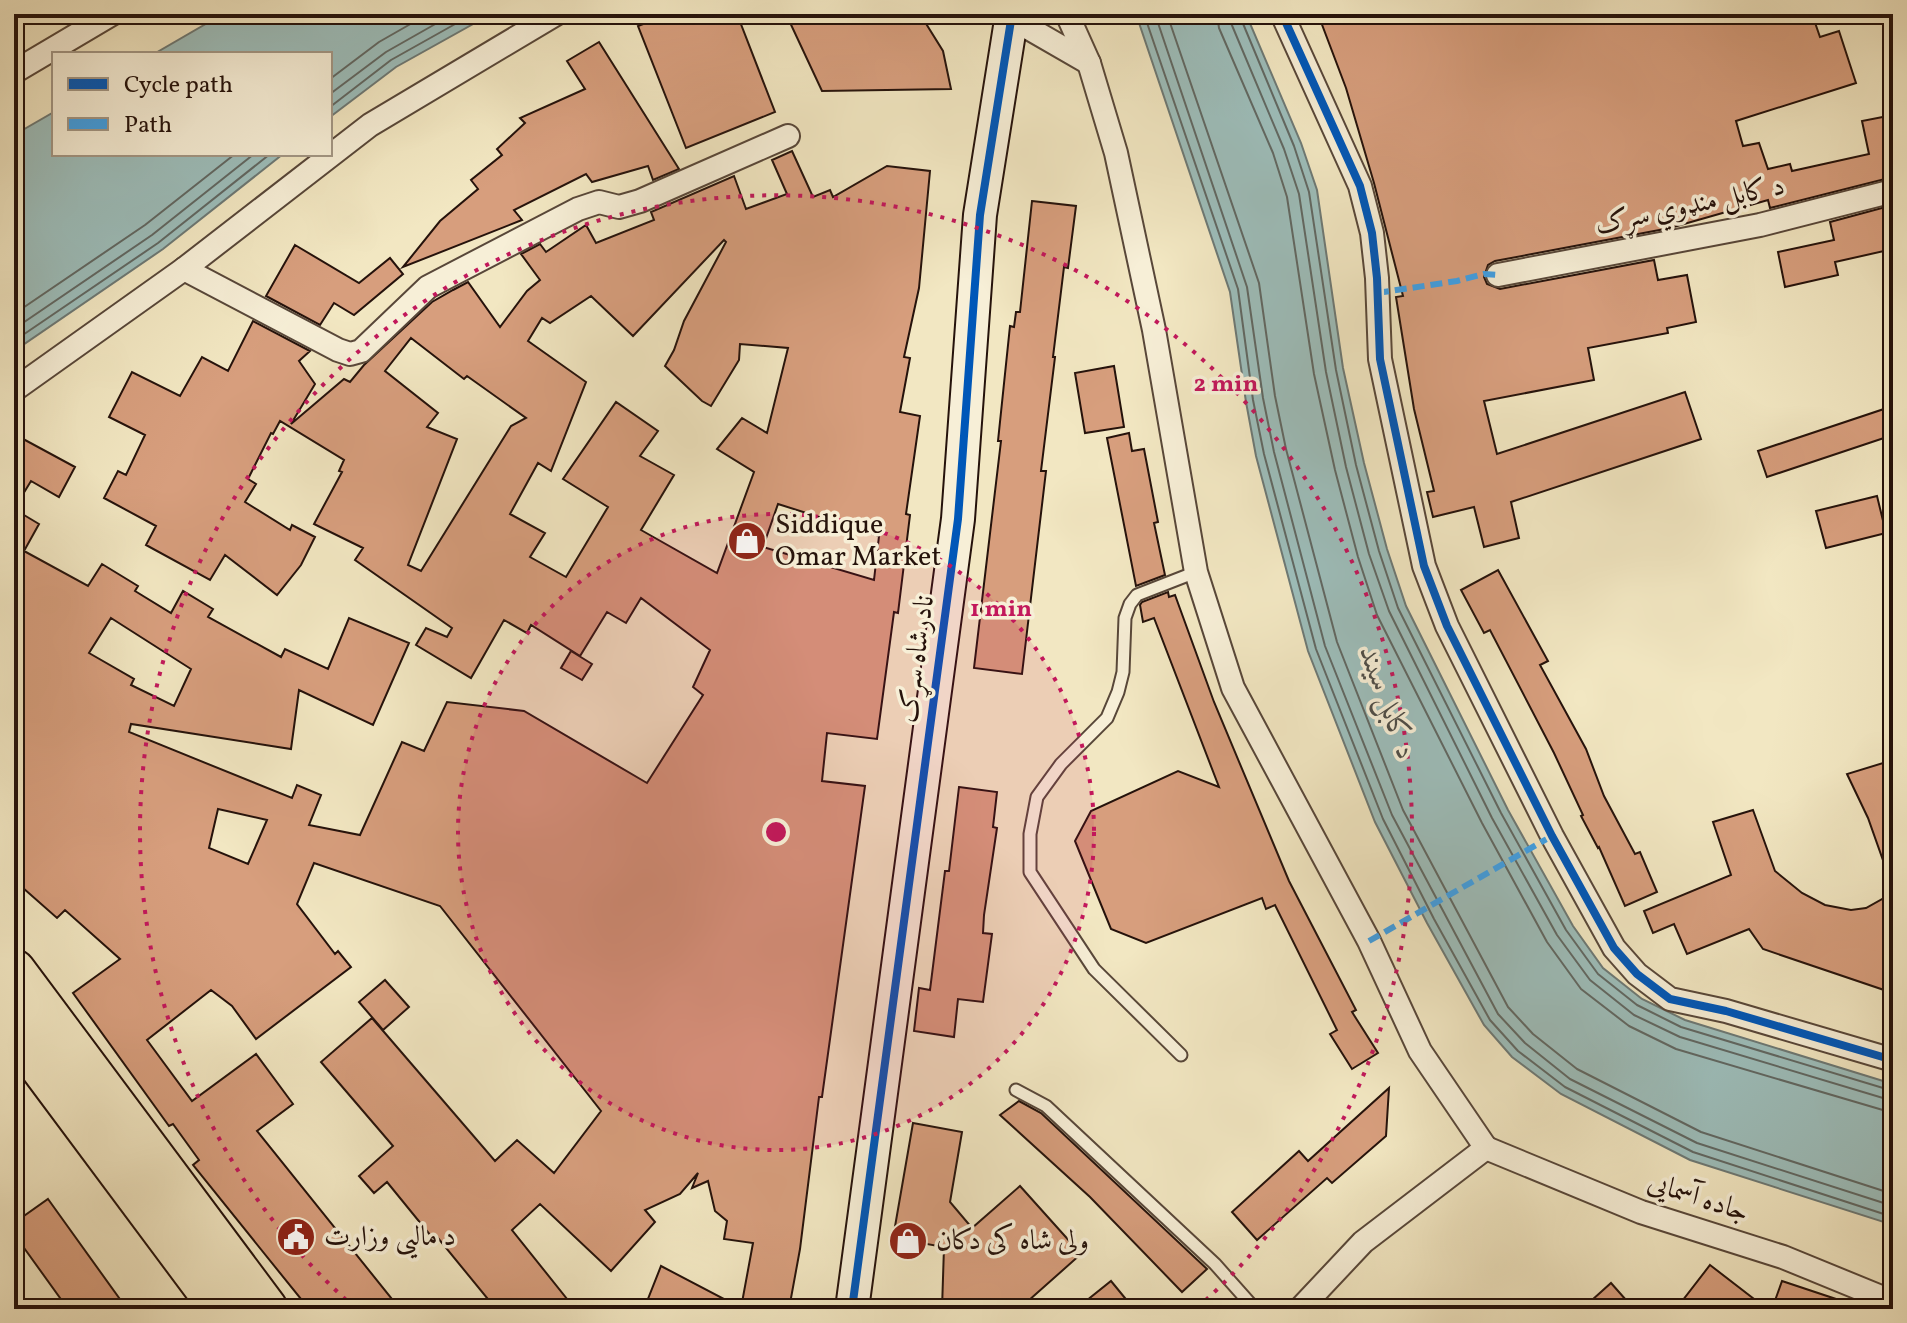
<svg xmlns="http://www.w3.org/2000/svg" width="1907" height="1323" viewBox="0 0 1907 1323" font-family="Vollkorn,Amiri,serif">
  <rect width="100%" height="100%" fill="#f2e7c2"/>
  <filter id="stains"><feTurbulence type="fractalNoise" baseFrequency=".0025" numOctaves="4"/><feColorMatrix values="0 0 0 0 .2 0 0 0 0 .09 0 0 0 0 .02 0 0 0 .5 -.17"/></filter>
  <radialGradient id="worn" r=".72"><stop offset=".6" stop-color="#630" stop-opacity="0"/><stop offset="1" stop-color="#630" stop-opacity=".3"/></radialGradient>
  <g fill="#9dbebb" stroke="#6d7975" stroke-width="2">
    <polygon points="223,14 491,14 396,67 330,117 330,54 154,54"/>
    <polygon points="1136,14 1246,14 1301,143 1317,190 1343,368 1364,463 1387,549 1406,606 1508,810 1573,926 1603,968 1642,999 1685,1020 1893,1084 1893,1225 1690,1160 1561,1094 1512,1057 1484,1025 1427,923 1375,822 1308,651 1256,456 1246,402 1230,292"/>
    <polygon points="54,112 54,154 283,154 163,249 14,351 14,135"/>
  </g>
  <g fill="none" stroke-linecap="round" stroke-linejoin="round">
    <g stroke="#616863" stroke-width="2">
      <polyline points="1144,14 1238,289 1253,400 1264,454 1316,649 1383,819 1434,919 1490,1020 1518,1051 1565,1087 1693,1152 1893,1217"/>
      <polyline points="1155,14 1247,287 1263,398 1274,452 1325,646 1392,815 1498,1014 1525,1043 1570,1079 1697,1143 1893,1206"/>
      <polyline points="1167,14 1259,283 1275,396 1286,449 1337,642 1403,810 1508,1007 1533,1034 1577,1069 1701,1132 1893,1194"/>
      <polyline points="1217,14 1219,28 1273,153 1287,197 1314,374 1335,470 1358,557 1377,615 1482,823 1547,942 1581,989 1629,1026 1676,1049 1893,1113"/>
      <polyline points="1229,14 1231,23 1284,149 1299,194 1326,372 1346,467 1369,554 1389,611 1492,818 1557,935 1590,980 1634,1015 1680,1037 1893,1101"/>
      <polyline points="1239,14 1294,146 1309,192 1336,370 1356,465 1379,551 1398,608 1501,813 1566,930 1598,974 1637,1005 1681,1027 1893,1091"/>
      <polyline points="330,79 379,42 428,14"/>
      <polyline points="330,94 386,52 453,14"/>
      <polyline points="330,107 391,60 473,14"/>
      <polyline points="14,314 145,225 235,154"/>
      <polyline points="14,329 152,235 254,154"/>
      <polyline points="14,341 158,243 270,154"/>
    </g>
  </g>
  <g fill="#d79e7d" stroke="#25120b" stroke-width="2" fill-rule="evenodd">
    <polygon points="669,14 737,14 775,112 686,148 638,26"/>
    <polygon points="786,14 920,14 943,51 951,89 822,91"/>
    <polygon points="1318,14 1812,14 1820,37 1839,31 1856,83 1736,121 1743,146 1759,143 1768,169 1790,164 1792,171 1869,154 1862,121 1893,115 1893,177 1770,208 1768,200 1670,228 1495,261 1488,265 1484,277 1487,284 1500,289 1654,260 1658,280 1687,275 1696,322 1667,328 1668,333 1588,348 1594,380 1484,401 1497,454 1685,392 1701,439 1511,502 1519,538 1484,547 1474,507 1433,517 1427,492 1434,491 1414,409 1396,297 1403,296 1374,183 1346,88"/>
    <polygon points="599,42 679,169 653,180 648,166 592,182 586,174 514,210 522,220 403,267 440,221 478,189 471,180 502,155 497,149 525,123 520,118 585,89 567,61"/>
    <path d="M792 151 813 197 830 190 833 197 887 166 930 171 919 288 904 357 910 358 900 412 920 416 906 514 910 515 898 613 894 612 877 739 827 733 822 781 865 786 822 1097H819L800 1249 789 1309H644L661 1266 741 1308 753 1243 724 1239 727 1221 715 1211 708 1181 692 1188 698 1173 680 1194 645 1210 655 1222 611 1271 540 1204 512 1230 575 1309H496L438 1238 435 1241 387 1182 374 1193 359 1176 393 1146 321 1062 372 1018 495 1161 517 1140 554 1173 601 1111 440 906 314 863 297 904 335 954 338 951 351 967 256 1039 232 1006 211 990 147 1040 192 1101 256 1054 293 1104 257 1131 400 1309H309L193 1165 199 1160 173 1124 169 1126 73 993 120 959 65 910 57 918 14 880V434L75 467 59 497 31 481 14 509 39 524 24 551 88 586 102 564 138 586 135 591 171 613 183 591 213 609 208 617 281 657 285 649 328 669 349 618 409 643 373 725 299 690 291 749 131 724 129 732 292 798 297 785 321 795 309 825 360 835 402 742 424 751 447 702 524 711 647 783 703 695 693 687 710 650 641 598 626 623 607 612 580 656 531 625 527 633 504 620 471 678 416 645 426 628 447 637 452 628 355 560 363 548 314 524 342 472 339 471 344 460 280 421 273 434 271 433 248 479 256 484 245 502 290 530 292 525 315 537 301 565 277 595 225 555 210 580 146 545 156 526 104 498 118 471 126 475 145 435 109 417 132 372 180 396 202 357 228 371 253 321 310 351 299 361 315 384 291 424 344 379 350 382 364 365 432 302 453 290 468 282 500 327 527 291 540 280 521 254 540 244 546 252 586 225 596 243 654 220 651 212 734 176 746 209 787 194 772 160ZM724 240 726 242 684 321 674 350 665 366 702 401 711 406 739 360 740 344 788 348 767 433 742 418 717 449 754 472 717 573 641 530 674 475 640 456 658 431 616 402 563 479 608 507 566 577 530 557 545 533 510 514 538 463 551 471 586 382 528 341 542 318 550 323 591 296 633 336ZM411 338 464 379 467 376 526 418 511 426 421 571 408 565 457 439 427 427 438 413 385 371ZM778 504 879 536 874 580 763 547ZM111 618 191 669 174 706 131 685 134 679 89 653ZM218 809 267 820 248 864 209 848Z"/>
    <polygon points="1032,201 1076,206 1068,268 1064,267 1053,357 1055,357 1041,471 1046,471 1022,674 974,668 1001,441 998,441 1010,326 1014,327 1016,312 1020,312"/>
    <polygon points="1893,205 1893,249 1835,262 1838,275 1785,287 1778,252 1834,240 1830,222"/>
    <polygon points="295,245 359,283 390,258 403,274 354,315 334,303 320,325 266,296"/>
    <polygon points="1114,366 1124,427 1085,433 1075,373"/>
    <polygon points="1893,406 1893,435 1767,477 1758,451"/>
    <polygon points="1129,433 1132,451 1144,449 1158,522 1154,523 1165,575 1136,586 1107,438"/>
    <polygon points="1877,496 1886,533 1826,548 1816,511"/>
    <polygon points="1498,570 1548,661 1540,665 1586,749 1604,796 1635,854 1640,852 1657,892 1625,906 1599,847 1598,848 1581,816 1583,815 1554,753 1490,630 1484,633 1461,590"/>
    <polygon points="1168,592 1169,597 1175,595 1214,702 1289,881 1356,1010 1352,1012 1378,1053 1352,1069 1330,1034 1337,1030 1275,905 1266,909 1262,898 1146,943 1111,929 1075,841 1091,811 1178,771 1219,787 1154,618 1143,622 1140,605 1142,602"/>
    <polygon points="571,651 592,664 582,680 561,668"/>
    <polygon points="1893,760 1893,880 1890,880 1868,818 1847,774"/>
    <polygon points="959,787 997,792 993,827 997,828 984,915 983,933 992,934 983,1002 958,999 954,1037 914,1031 919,988 930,990 945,871 949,871"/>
    <polygon points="1753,810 1775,871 1802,893 1825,905 1851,910 1866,908 1893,893 1893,993 1763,949 1749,929 1687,954 1674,924 1653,933 1644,911 1731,875 1713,822"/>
    <polygon points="385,980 409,1007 383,1030 359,1002"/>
    <polygon points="1389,1088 1386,1136 1332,1183 1327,1178 1257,1240 1232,1212 1299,1151 1308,1161"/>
    <polygon points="1019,1101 1041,1113 1207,1269 1182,1292 1090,1197 1000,1115"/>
    <polygon points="913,1123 962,1132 950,1202 972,1228 1020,1186 1081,1254 1019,1309 942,1309 944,1247 893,1238"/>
    <polygon points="48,1199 127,1309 68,1309 14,1234 14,1223"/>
    <polygon points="1710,1265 1767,1309 1676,1309"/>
    <polygon points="1111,1281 1134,1309 1076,1309"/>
    <polygon points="1782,1281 1854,1305 1853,1309 1772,1309"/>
    <polygon points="1611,1283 1634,1309 1582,1309"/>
  </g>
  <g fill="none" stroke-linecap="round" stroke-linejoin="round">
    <g stroke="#584739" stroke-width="15">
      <g id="lane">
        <polyline points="1181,1055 1094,969 1030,872 1030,834 1037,797 1061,764 1107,718 1118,692 1123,672 1125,618 1130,604 1137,595 1196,572"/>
        <polyline points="1016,1090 1046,1106 1215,1264 1255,1309"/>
      </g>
    </g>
    <g stroke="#584739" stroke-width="26">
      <g id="street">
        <polyline points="1004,14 1089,63"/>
        <polyline points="1067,14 1089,63 1116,153 1154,330 1196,572 1233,688 1369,941 1420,1051 1486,1148"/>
        <polyline points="1282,14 1360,186 1372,233 1377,278 1380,359 1424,566 1447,626 1552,836 1614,948 1637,974 1670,999 1726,1011 1893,1060"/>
        <polyline points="14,72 112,14"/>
        <polyline points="184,269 338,350 350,354 361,351 428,287 578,209 599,202 619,207 640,201 788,136"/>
        <polyline points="1498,275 1760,225 1893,191"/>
        <polyline points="14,390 184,269 370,125 556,14"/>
        <polyline points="1486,1148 1641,1212 1783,1257 1893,1302"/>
        <polyline points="1300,1309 1363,1242 1486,1148"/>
      </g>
    </g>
    <g stroke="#25120b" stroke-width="36">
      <polyline id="secondary" points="852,1309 958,519 980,215 1012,14"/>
    </g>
    <g stroke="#25120b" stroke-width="46">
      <g id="highway">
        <polyline points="14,971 266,1309"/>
        <polyline points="14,1030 222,1309"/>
      </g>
    </g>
    <use href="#lane" stroke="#f7efd7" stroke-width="11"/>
    <use href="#street" stroke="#f7efd7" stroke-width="22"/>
    <use href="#secondary" stroke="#f7efd7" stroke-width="32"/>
    <use href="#highway" stroke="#f2e7c2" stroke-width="42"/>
    <g stroke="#3ea1e9" stroke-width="6" stroke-dasharray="12 6" stroke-linecap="butt">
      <polyline points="1377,293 1457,281 1484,274 1498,275"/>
      <polyline points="1369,941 1552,836"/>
    </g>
    <g stroke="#f7efd7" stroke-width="13">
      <g id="cycleway">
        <polyline points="1282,14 1360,186 1372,233 1377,278 1380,359 1424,566 1447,626 1552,836 1614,948 1637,974 1670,999 1726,1011 1893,1060"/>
        <polyline points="852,1309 958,519 980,215 1012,14"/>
      </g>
    </g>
    <use href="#cycleway" stroke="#0057b8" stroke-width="8"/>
  </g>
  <circle cx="776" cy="832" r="318" fill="#c2185b" fill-opacity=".12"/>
  <g fill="none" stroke="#c2185b" stroke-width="4" stroke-dasharray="4 8">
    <circle cx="776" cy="832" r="318"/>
    <path d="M355 1308A636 636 0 1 1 1197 1308"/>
  </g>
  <defs>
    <g id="shop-disc" transform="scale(2)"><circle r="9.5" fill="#8f2418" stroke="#f7efd7"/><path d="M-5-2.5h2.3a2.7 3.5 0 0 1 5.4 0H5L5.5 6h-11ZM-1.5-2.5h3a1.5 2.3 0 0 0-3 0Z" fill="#fff"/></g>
    <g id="civic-disc" transform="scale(2)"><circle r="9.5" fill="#8f2418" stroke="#f7efd7"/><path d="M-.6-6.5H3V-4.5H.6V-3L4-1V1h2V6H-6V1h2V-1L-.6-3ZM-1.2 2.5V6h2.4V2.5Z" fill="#fff"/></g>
  </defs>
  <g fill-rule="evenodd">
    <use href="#shop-disc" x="747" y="541"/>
    <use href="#civic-disc" x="296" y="1237"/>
    <use href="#shop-disc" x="908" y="1241"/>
  </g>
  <g text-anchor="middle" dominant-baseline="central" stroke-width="7" stroke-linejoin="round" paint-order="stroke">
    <g font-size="28" fill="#25120b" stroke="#f7efd7">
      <text transform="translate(1690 206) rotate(-12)">د کابل منډوي سړک</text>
      <text transform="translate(917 659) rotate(-82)">نادرشاه سړک</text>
      <text transform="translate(1698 1198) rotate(18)">جاده آسمایی</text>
    </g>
    <g font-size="28" fill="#25120b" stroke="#f7efd7" text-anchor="start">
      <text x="775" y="525">Siddique<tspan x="775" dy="32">Omar Market</tspan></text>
      <text x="324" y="1237">د مالیی وزارت</text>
      <text x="936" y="1241">ولی شاہ کی دکان</text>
    </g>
    <g font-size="30" font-style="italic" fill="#4f4e49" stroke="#f7efd7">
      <text transform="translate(1387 703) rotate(70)">د کابل سيند</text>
    </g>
  </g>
  <circle cx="776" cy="832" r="12" fill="#c2185b" stroke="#f7efd7" stroke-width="4"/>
  <g font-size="24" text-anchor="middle" font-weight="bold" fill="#c2185b" stroke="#f7efd7" stroke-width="7" stroke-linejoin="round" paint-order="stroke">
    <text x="1226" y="391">2 min</text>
    <text x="1001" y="616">1 min</text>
  </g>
  <rect width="1907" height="1323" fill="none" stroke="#f2e7c2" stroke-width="48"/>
  <rect x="16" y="16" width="1875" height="1291" fill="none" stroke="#25120b" stroke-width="4"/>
  <rect x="24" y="24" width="1859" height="1275" fill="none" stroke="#25120b" stroke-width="2"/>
  <rect x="52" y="52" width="280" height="104" fill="#f7efd7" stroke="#a39785" stroke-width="2"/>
  <rect x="68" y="78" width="40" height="12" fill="#0057b8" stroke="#a39785" stroke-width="2"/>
  <text x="124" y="92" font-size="24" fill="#25120b">Cycle path</text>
  <rect x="68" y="118" width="40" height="12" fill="#3ea1e9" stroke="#a39785" stroke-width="2"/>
  <text x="124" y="132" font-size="24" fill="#25120b">Path</text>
  <rect width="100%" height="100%" filter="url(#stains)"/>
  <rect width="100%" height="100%" fill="url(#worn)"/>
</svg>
